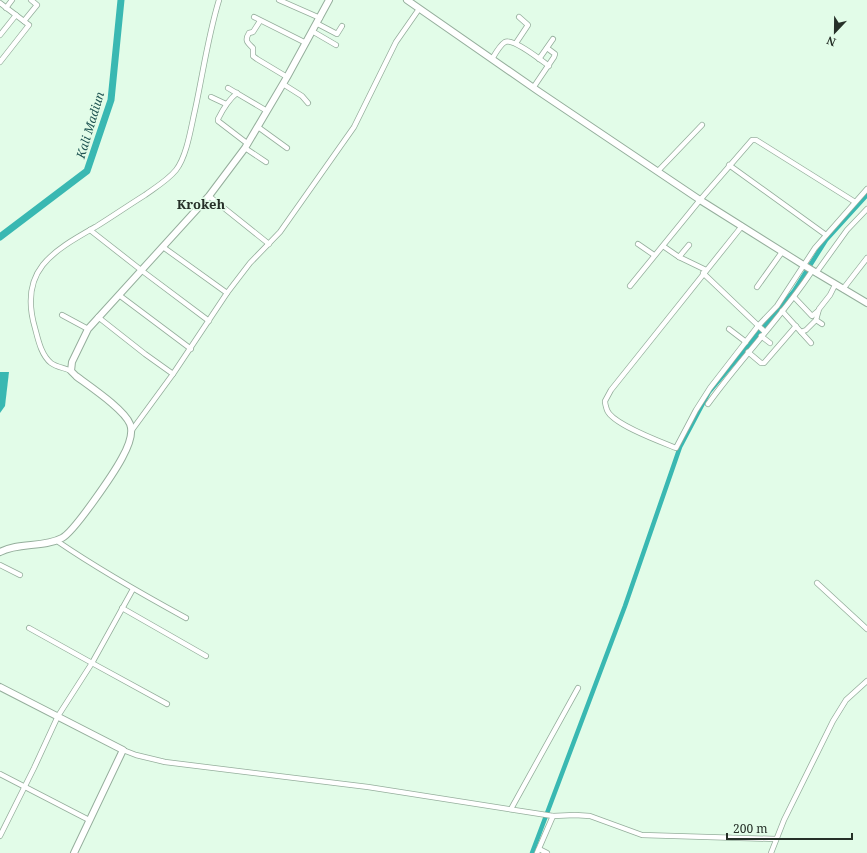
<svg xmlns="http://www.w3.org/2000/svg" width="867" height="853" viewBox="0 0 867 853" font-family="'Noto Serif',serif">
  <rect width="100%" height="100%" fill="#e2fce8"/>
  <polygon fill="#39b8b2" points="0,372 9,372 5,406 0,413"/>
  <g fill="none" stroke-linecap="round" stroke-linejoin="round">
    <polyline stroke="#39b8b2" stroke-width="4.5" points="532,853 625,606 680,447 709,392 794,291 826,240 867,195"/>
    <polyline stroke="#39b8b2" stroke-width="7" points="0,237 87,171 111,100 121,0"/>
    <g stroke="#95ae9c" stroke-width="6">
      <g id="street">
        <polyline points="279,0 320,18"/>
        <polyline points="0,3 29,25 0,62"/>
        <polyline points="6,8 12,0"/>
        <polyline points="254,17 306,43"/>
        <polyline points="24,21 37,5 31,0"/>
        <path d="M260 21 253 32 249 33C244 41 248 43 253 48V56L257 59 287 77"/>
        <polyline points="316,23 337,34 342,26"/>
        <polyline points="312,31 336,45"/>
        <polyline points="0,35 16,15"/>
        <polyline points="516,43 528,25 519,17"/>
        <path d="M492 59C495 54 500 45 505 42 513 38 541 60 549 66"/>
        <polyline points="539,59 553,39"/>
        <polyline points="283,84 302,96 308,103"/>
        <polyline points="228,88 267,111"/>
        <polyline points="533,88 554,57 555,54 547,48"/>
        <path d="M237 93C228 100 223 109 218 119V121L248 144"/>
        <polyline points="211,97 226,104"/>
        <polyline points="258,127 287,148"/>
        <polyline points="245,148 266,162"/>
        <polyline points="729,165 826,235"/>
        <polyline points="658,171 702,125"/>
        <polyline points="209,196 269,244"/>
        <path d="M742 226 611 390 605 401C605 403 606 407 607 410 612 424 661 442 676 448L696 410 710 388 758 326 777 306 815 248 867 189"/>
        <polyline points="90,230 141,270 209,321"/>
        <polyline points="638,244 654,255"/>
        <polyline points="663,246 679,257 706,270"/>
        <polyline points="163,247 227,293"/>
        <polyline points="679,257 689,245"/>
        <polyline points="703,273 765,332"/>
        <polyline points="816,273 847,230 867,209"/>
        <polyline points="630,286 700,200 752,140 756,140 855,202"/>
        <polyline points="757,287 782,252"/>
        <polyline points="843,289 867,258"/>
        <polyline points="119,295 191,349"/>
        <polyline points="794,297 812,316 818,311"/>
        <polyline points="782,311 811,343"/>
        <polyline points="62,315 88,329"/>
        <polyline points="98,317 145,354 173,374 227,293 250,263 280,232 354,127 396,42 419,9"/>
        <polyline points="816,320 822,324"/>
        <polyline points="729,329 746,342"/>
        <polyline points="801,332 806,330 816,320 819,309 830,295 835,285"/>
        <polyline points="761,336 770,343"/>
        <polyline points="748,352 761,363 764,363 796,326"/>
        <path d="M71 371C65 368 56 367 51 363 41 355 38 339 35 328 18 270 53 251 97 226 113 216 129 205 145 195 156 187 168 180 176 170 187 156 191 127 195 110 203 73 208 36 219 0"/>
        <path d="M708 404C741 358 781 318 812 271"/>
        <polyline points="132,430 173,374"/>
        <path d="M57 541C98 569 142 594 186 618"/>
        <polyline points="0,565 20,575"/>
        <polyline points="817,583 867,629"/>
        <polyline points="122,608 206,656"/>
        <polyline points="29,628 92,663 167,704"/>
        <polyline points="123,750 136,755 165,762 368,787 553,816 575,815 590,816 642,835 776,839"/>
        <polyline points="0,774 89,820"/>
        <polyline points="511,809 578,688"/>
        <polyline points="0,836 34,768 58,716 92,663 133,589"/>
        <polyline points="539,849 547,853"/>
        <polyline points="537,853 553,816"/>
        <polyline points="771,853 784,820 833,721 846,700 867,681"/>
      </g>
    </g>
    <g stroke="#95ae9c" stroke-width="8">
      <g id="secondary">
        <polyline points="407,0 538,91 700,200 805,266 867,303"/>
        <path d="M0 552C19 542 43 548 62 538 74 532 114 473 122 458 127 449 134 434 130 424 124 409 89 386 76 376L71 371 72 362 88 329 209 196 245 148 287 77 329 0"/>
        <polyline points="0,687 123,750 74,853"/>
      </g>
    </g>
    <use href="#street" stroke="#fff" stroke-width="4.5"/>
    <use href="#secondary" stroke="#fff" stroke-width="6"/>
  </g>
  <g text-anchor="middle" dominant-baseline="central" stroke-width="3.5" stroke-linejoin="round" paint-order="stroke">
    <g font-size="12" font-style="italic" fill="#225654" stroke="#e2fce8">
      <text transform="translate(90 125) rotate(-73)">Kali Madiun</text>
    </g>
    <g font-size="13" font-weight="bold" fill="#263028" stroke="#e2fce8">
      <text x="201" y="204">Krokeh</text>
    </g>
  </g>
  <g transform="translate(835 32) rotate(202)" stroke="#e2fce8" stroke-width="3" paint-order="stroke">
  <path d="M0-3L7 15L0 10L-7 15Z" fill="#263028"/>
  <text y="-6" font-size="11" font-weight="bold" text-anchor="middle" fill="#263028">N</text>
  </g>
  <path d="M727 833v6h125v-6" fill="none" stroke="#263028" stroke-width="2"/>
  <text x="733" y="833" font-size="12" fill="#263028" stroke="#e2fce8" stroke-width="3" paint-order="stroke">200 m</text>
</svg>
